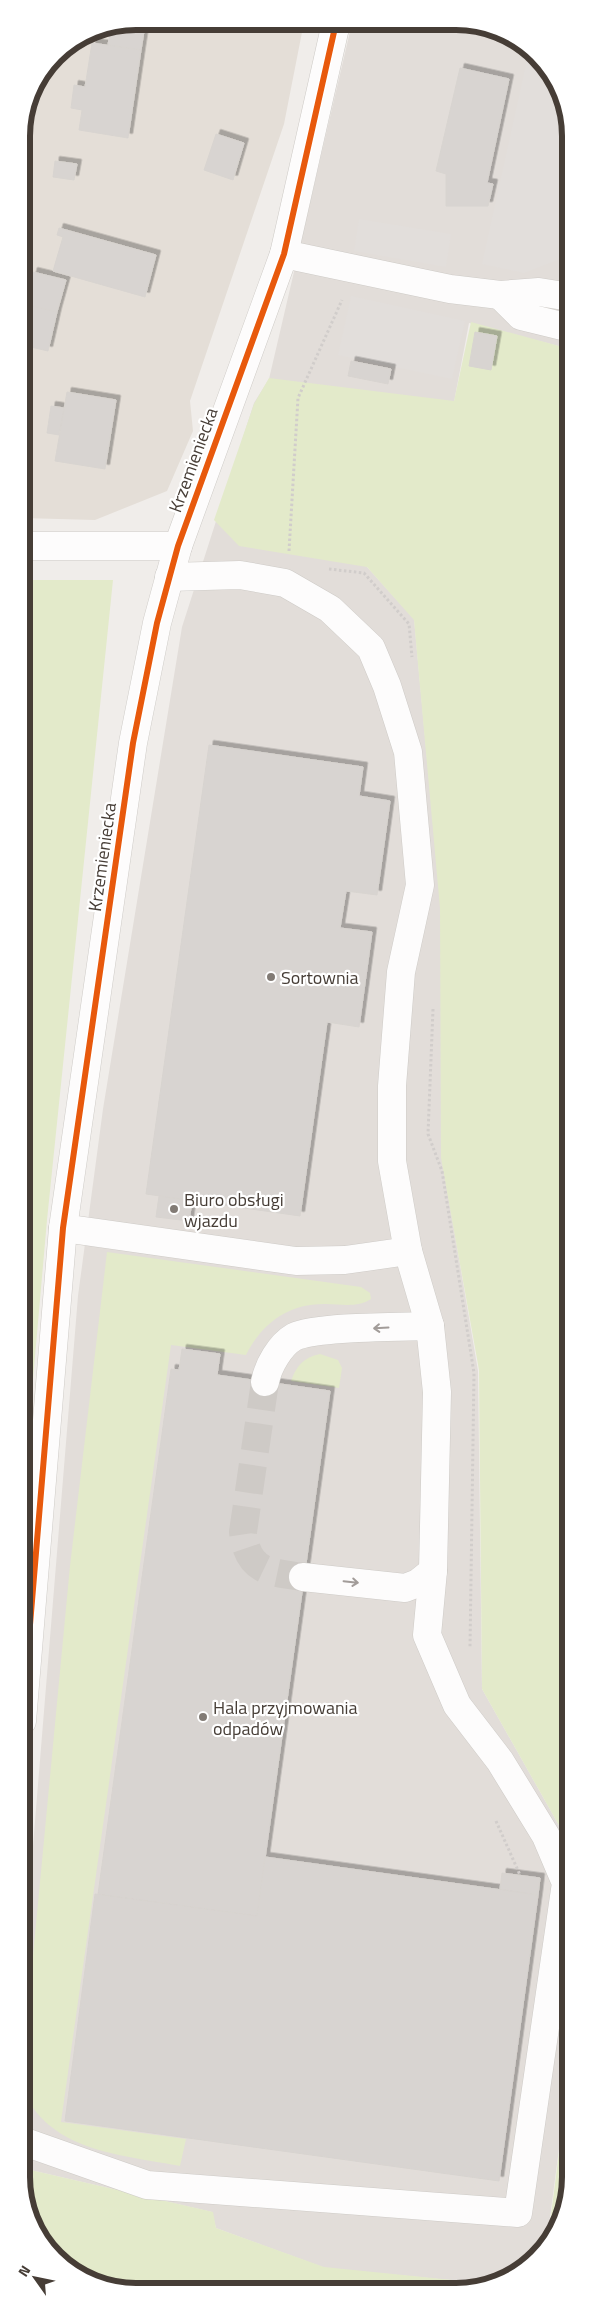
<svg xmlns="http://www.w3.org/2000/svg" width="592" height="2313" viewBox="0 0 592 2313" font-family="'Titillium Web',sans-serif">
  <defs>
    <filter id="shadow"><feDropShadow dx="4.5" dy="-4.5" stdDeviation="0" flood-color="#0004"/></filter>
  </defs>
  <rect width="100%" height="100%" fill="#f0edea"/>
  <polygon fill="#e4ded7" points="136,21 304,22 284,124 190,401 193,431 167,491 95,520 22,518 21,129 33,86 55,55 93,30"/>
  <polygon fill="#e2ddd9" points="352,23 478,24 537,55 570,121 570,349 469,323 454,402 367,567 414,619 441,908 442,1158 478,1371 482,1689 570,1845 570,2065 547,2240 542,2253 513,2276 491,2284 325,2268 216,2228 212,2212 22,2168 22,1980 78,1296 103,1109 182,627 254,403 269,379"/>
  <g fill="#e3eaca">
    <polygon points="471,322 570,349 570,1845 482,1689 479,1370 441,1158 440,908 414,620 367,567 239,546 214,520 254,404 269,378 454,401"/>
    <polygon points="22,580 113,580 47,1220 22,1504"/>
    <path d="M107 1252 361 1287 370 1293 371 1299C357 1308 342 1304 326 1304 289 1303 262 1323 246 1355L171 1345 61 2122 186 2139 180 2166C129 2156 63 2153 31 2105 26 2097 25 2082 22 2072L70 1566Z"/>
    <path d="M320 1354 338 1360 342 1368 339 1388 291 1381C296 1366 304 1357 320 1354Z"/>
    <polygon points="570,2067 571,2184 548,2238"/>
    <polygon points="22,2168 213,2212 216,2228 324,2267 492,2284 471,2291 114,2289 50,2253 22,2192"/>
  </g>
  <g fill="#e2dedb">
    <polygon points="529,51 537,55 570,121 570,255 524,273 482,264"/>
    <polygon points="359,219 451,234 446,267 354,251"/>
    <polygon points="351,296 465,321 452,379 338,355"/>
  </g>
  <g fill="#d8d4d1" stroke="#d8d4d0" filter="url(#shadow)">
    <polygon points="130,22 145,25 141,50 108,45 111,26"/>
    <polygon points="92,43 141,50 128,138 79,130 82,110 71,108 74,85 85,87"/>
    <polygon points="460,68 509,79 487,183 493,184 488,206 446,206 446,174 436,171"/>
    <polygon points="216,134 244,143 233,180 204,170"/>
    <polygon points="55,161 77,164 74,180 53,177"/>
    <polygon points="59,228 156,255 145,297 53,271 63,237 57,235"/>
    <polygon points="33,272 66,280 57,312 25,304"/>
    <polygon points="25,304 57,312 48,351 22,345 22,318"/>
    <polygon points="475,332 497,336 491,370 469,366"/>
    <polygon points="351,361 391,369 388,384 348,376"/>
    <polygon points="22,391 25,392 22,416"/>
    <polygon points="67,392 116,400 105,469 55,461"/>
    <polygon points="51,406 64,408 59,435 47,433"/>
    <polygon points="209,745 363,767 359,796 390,801 377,895 346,891 340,928 372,932 359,1027 327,1022 300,1216 146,1194"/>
    <polygon points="159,1196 192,1201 189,1221 156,1217"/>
    <polygon points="182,1349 220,1354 217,1375 330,1391 257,1916 98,1894 171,1369 179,1370"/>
    <polygon points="265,1857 538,1895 499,2181 65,2121 95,1894 257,1916"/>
    <polygon points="502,1873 540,1878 538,1895 500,1889"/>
  </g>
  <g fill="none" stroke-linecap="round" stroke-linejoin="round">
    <path stroke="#cecac6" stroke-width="28" stroke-dasharray="28 14" stroke-linecap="butt" d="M265 1382 243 1532C248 1572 268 1572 303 1577"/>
    <g stroke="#cecbc7" stroke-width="29">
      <g id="minor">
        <polyline points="284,254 450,289 500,295 539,292 570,297"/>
        <polyline points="500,295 521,316 570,328"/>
        <polyline points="22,546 178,546"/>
        <polyline points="169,577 240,575 285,583 330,609 371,648 387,686 408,752 420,885 401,972 392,1086 392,1161 408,1251"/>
        <path d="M265 1382C268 1366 280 1345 294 1337 317 1326 400 1327 430 1326"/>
        <polyline points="303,1577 405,1588 418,1583 433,1571"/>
        <polyline points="22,1721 63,1228 133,743 157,623 178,546 284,254 336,23"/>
        <polyline points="22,2141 147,2185 518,2213 566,1883 546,1836 500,1761 457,1705 427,1635 433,1571 437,1392 430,1326 408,1251 345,1260 296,1261 63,1228"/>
      </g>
    </g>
    <g stroke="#d1cdcb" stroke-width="3" stroke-dasharray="2.5 2.5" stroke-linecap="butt">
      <polyline points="289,551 298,398 342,300"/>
      <polyline points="329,569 364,573 409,624 412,657"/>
      <polyline points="433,1009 428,1134 442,1171 474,1373 470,1648"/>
      <polyline points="496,1821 520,1875"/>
    </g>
    <use href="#minor" stroke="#fdfcfc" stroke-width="28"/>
    <g stroke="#fff" stroke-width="9">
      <polyline id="cycleway" points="22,1721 63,1228 133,743 157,623 178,546 284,254 336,23"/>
    </g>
    <use href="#cycleway" stroke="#e8590c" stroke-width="6"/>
  </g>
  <defs><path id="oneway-shaft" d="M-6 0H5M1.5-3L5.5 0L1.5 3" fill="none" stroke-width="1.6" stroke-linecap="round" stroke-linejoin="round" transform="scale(1.25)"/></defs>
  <g stroke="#a29c99">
    <use href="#oneway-shaft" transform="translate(381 1328) rotate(177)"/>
    <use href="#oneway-shaft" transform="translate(351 1582) rotate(6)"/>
  </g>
  <g fill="#827b75" stroke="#fff" stroke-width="2">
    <circle cx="271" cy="977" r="5"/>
    <circle cx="174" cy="1209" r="5"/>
    <circle cx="203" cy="1717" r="5"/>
  </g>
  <g text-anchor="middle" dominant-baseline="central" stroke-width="4.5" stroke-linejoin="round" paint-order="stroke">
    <g font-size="18" fill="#463d36" stroke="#fff">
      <text transform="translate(193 460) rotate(-70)">Krzemieniecka</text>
      <text transform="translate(102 857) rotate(-82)">Krzemieniecka</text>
    </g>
    <g font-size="18" fill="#463d36" stroke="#fff" text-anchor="start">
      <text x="281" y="977">Sortownia</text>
      <text x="184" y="1199">Biuro obsługi<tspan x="184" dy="21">wjazdu</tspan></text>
      <text x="213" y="1707">Hala przyjmowania<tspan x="213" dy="21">odpadów</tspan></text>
    </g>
  </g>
  <path d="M0 0H592V2313H0ZM136 30H456A106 106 0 0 1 562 136V2177A106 106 0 0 1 456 2283H136A106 106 0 0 1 30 2177V136A106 106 0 0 1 136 30Z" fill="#fff" fill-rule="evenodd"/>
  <path fill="none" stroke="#463d36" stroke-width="6" d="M136 30H456A106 106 0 0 1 562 136V2177A106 106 0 0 1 456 2283H136A106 106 0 0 1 30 2177V136A106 106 0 0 1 136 30Z"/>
  <g transform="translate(35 2278) rotate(303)" stroke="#ffffff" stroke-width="4" paint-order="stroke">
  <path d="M0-4L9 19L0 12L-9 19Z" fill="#463d36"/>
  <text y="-8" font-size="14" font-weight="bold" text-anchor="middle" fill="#463d36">N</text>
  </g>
</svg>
